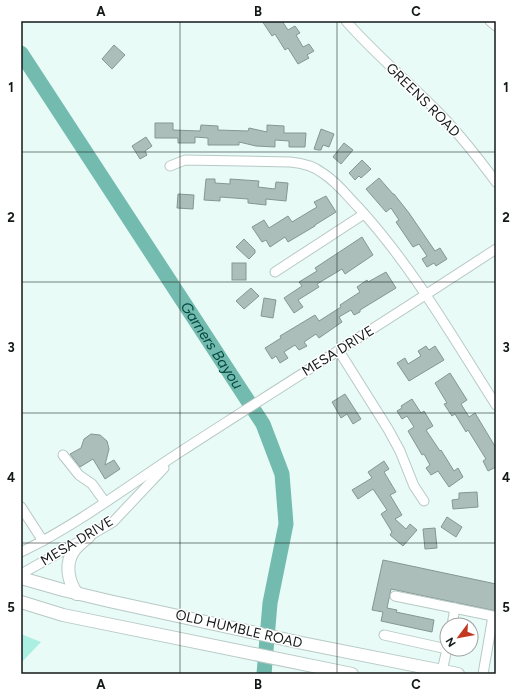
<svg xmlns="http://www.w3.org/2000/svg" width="517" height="695" viewBox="0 0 517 695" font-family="Figtree,sans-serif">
  <rect width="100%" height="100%" fill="#e8fbf7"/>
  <polygon fill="#aaefe2" points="21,634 41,642 21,663"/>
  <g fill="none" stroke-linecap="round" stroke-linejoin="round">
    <path stroke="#73bbae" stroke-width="15" id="s1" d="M21 53 263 424 282 474 286 524 270 603 264 674"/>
  </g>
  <g fill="#acbeba" stroke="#859693">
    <polygon points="262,21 282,21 288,30 295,26 300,33 296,35 303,47 309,44 314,51 307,55 309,58 298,64 288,48 285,50 275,34 272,36"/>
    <polygon points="114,45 125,55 112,69 102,59"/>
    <polygon points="155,123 173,123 173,130 200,131 201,125 218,126 218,130 248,131 249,128 267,132 267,125 284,126 284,133 306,133 305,147 289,147 289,141 275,140 275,147 256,146 239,142 239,145 208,145 208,138 195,137 195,143 178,143 178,138 155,138"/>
    <polygon points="321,129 334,134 329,147 323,145 321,150 318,150 314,149"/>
    <polygon points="146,137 152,146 145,151 147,155 140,159 132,146"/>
    <polygon points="344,143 353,150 341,164 333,157"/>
    <polygon points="362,160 371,169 361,178 359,176 355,180 349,173"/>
    <polygon points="379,178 393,194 394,194 409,213 435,251 440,248 447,259 436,266 434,263 427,267 422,259 427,256 419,244 413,247 396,222 399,220 391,208 386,212 366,189"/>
    <polygon points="206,179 215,179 215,183 230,184 230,179 259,181 258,187 275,189 276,182 288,183 286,201 266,199 266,205 248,203 248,199 220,197 220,201 204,200"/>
    <polygon points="178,194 194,195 193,209 177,208"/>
    <polygon points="326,196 336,212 315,225 315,226 288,242 285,237 270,247 266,240 262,242 252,227 264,220 269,228 288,216 292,222 317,207 314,202"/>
    <polygon points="362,237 373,255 345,274 342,269 317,284 319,287 298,300 303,307 294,313 284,298 302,286 299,282 317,271 315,268"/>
    <polygon points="244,239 255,250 255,253 249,259 236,247"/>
    <rect x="232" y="263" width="14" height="17"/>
    <polygon points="386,272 396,288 360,310 360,312 354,315 351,310 339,317 342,322 319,338 316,334 304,342 307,346 299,350 295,345 284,352 288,358 280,363 276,356 272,359 265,348 281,338 280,336 315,315 319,321 341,307 340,305 360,292 357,287 367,280 368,282"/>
    <polygon points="251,288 259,296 244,309 236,301"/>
    <polygon points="264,298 276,300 273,318 261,316"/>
    <polygon points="426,346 429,350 435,346 444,360 409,381 397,363 405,358 408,364 421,356 418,351"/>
    <polygon points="450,373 467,400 461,404 469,417 475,413 496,448 496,467 488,471 483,461 486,459 468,430 466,432 455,414 452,416 444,404 447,403 435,383"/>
    <polygon points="345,394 361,419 353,424 347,414 341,418 332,402"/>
    <polygon points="412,399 421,413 424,411 433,426 426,430 440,451 441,450 454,471 458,468 463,477 449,487 438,471 431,475 426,468 430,465 424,454 422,455 408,431 414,427 407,416 402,419 397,411 402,408 401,406"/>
    <polygon points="91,434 100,435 107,441 109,449 105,465 114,460 120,469 105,479 93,459 80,467 70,454 81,448 84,439"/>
    <polygon points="384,461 389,469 384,472 396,492 390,495 402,515 395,519 406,529 410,524 417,530 403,546 390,535 392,532 381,514 387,510 373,489 358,499 352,490 372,478 368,472"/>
    <polygon points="477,492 478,507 453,509 452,500 459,499 459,493"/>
    <polygon points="447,517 462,527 456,537 441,527"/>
    <polygon points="435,528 437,548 425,549 423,529"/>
    <polygon points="383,560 496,584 496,611 391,589 387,608 397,610 396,612 434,620 432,632 381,621 383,612 372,610"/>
  </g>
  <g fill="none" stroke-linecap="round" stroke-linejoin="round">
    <g stroke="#b7c9c5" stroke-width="11">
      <g id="minor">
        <path d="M346 21C372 51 403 77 431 105 455 128 476 155 496 182"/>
        <polyline points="490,21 496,26"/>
        <path d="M170 166 185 160 290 162C304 163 314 166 324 174 338 183 348 197 359 208 413 267 453 338 496 405"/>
        <polyline points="275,272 364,214"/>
        <polyline points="339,351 388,429 400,451 414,486 424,501"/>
        <polyline points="63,455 79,475 92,484 105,502"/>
        <polyline points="21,507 43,541"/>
        <path d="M21 552C77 525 128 486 180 452 285 384 391 318 496 249"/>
        <polyline points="21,574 89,536 113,522 164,468"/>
        <polyline points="395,596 493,616 483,674"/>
        <polyline points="452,625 455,608"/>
        <polyline points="384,635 447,649"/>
        <polyline points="442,671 447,649"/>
      </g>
    </g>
    <g stroke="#b7c9c5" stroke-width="14">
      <g id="major">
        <polyline points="21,578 63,590 109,601 302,643 458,674"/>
        <path d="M77 594C68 581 64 563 75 549 79 544 85 540 89 536"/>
        <polyline points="21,602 63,615 352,674"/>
      </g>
    </g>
    <use href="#minor" stroke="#fff" stroke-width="9"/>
    <use href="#major" stroke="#fff" stroke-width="12"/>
  </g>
  <path fill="none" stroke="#131918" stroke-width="1" stroke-opacity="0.55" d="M180 21V674M337 21V674M21 152H496M21 282H496M21 413H496M21 543H496"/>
  <g text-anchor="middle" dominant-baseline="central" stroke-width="3" stroke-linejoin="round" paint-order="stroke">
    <g font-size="14" fill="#131918" stroke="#fff">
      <text transform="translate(423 100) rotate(45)">GREENS ROAD</text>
      <text transform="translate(338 351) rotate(-32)">MESA DRIVE</text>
      <text transform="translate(77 541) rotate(-31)">MESA DRIVE</text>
      <text transform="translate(239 629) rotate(13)">OLD HUMBLE ROAD</text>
    </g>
    <g font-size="15" font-style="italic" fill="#044840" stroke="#fff">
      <text stroke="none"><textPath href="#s1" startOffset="349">Garners Bayou</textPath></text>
    </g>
  </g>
  <rect width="517" height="695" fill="none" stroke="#ffffff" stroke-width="44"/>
  <g transform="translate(459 637) rotate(238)"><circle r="19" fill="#ffffff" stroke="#a1a3a3"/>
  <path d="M0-3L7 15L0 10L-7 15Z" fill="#c33821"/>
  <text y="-6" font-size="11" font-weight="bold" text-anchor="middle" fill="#131918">N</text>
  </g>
  <rect x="22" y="22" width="473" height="651" fill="none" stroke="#131918" stroke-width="1.5"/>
  <g font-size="13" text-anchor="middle" font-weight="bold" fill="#131918">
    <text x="101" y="16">A</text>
    <text x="258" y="16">B</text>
    <text x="416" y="16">C</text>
    <text x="11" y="92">1</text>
    <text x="506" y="92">1</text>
    <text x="11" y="222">2</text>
    <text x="506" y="222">2</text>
    <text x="11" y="352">3</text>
    <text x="506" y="352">3</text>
    <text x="11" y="482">4</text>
    <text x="506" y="482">4</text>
    <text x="11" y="612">5</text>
    <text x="506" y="612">5</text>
    <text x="101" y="689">A</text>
    <text x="258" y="689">B</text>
    <text x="416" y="689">C</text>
  </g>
</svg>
